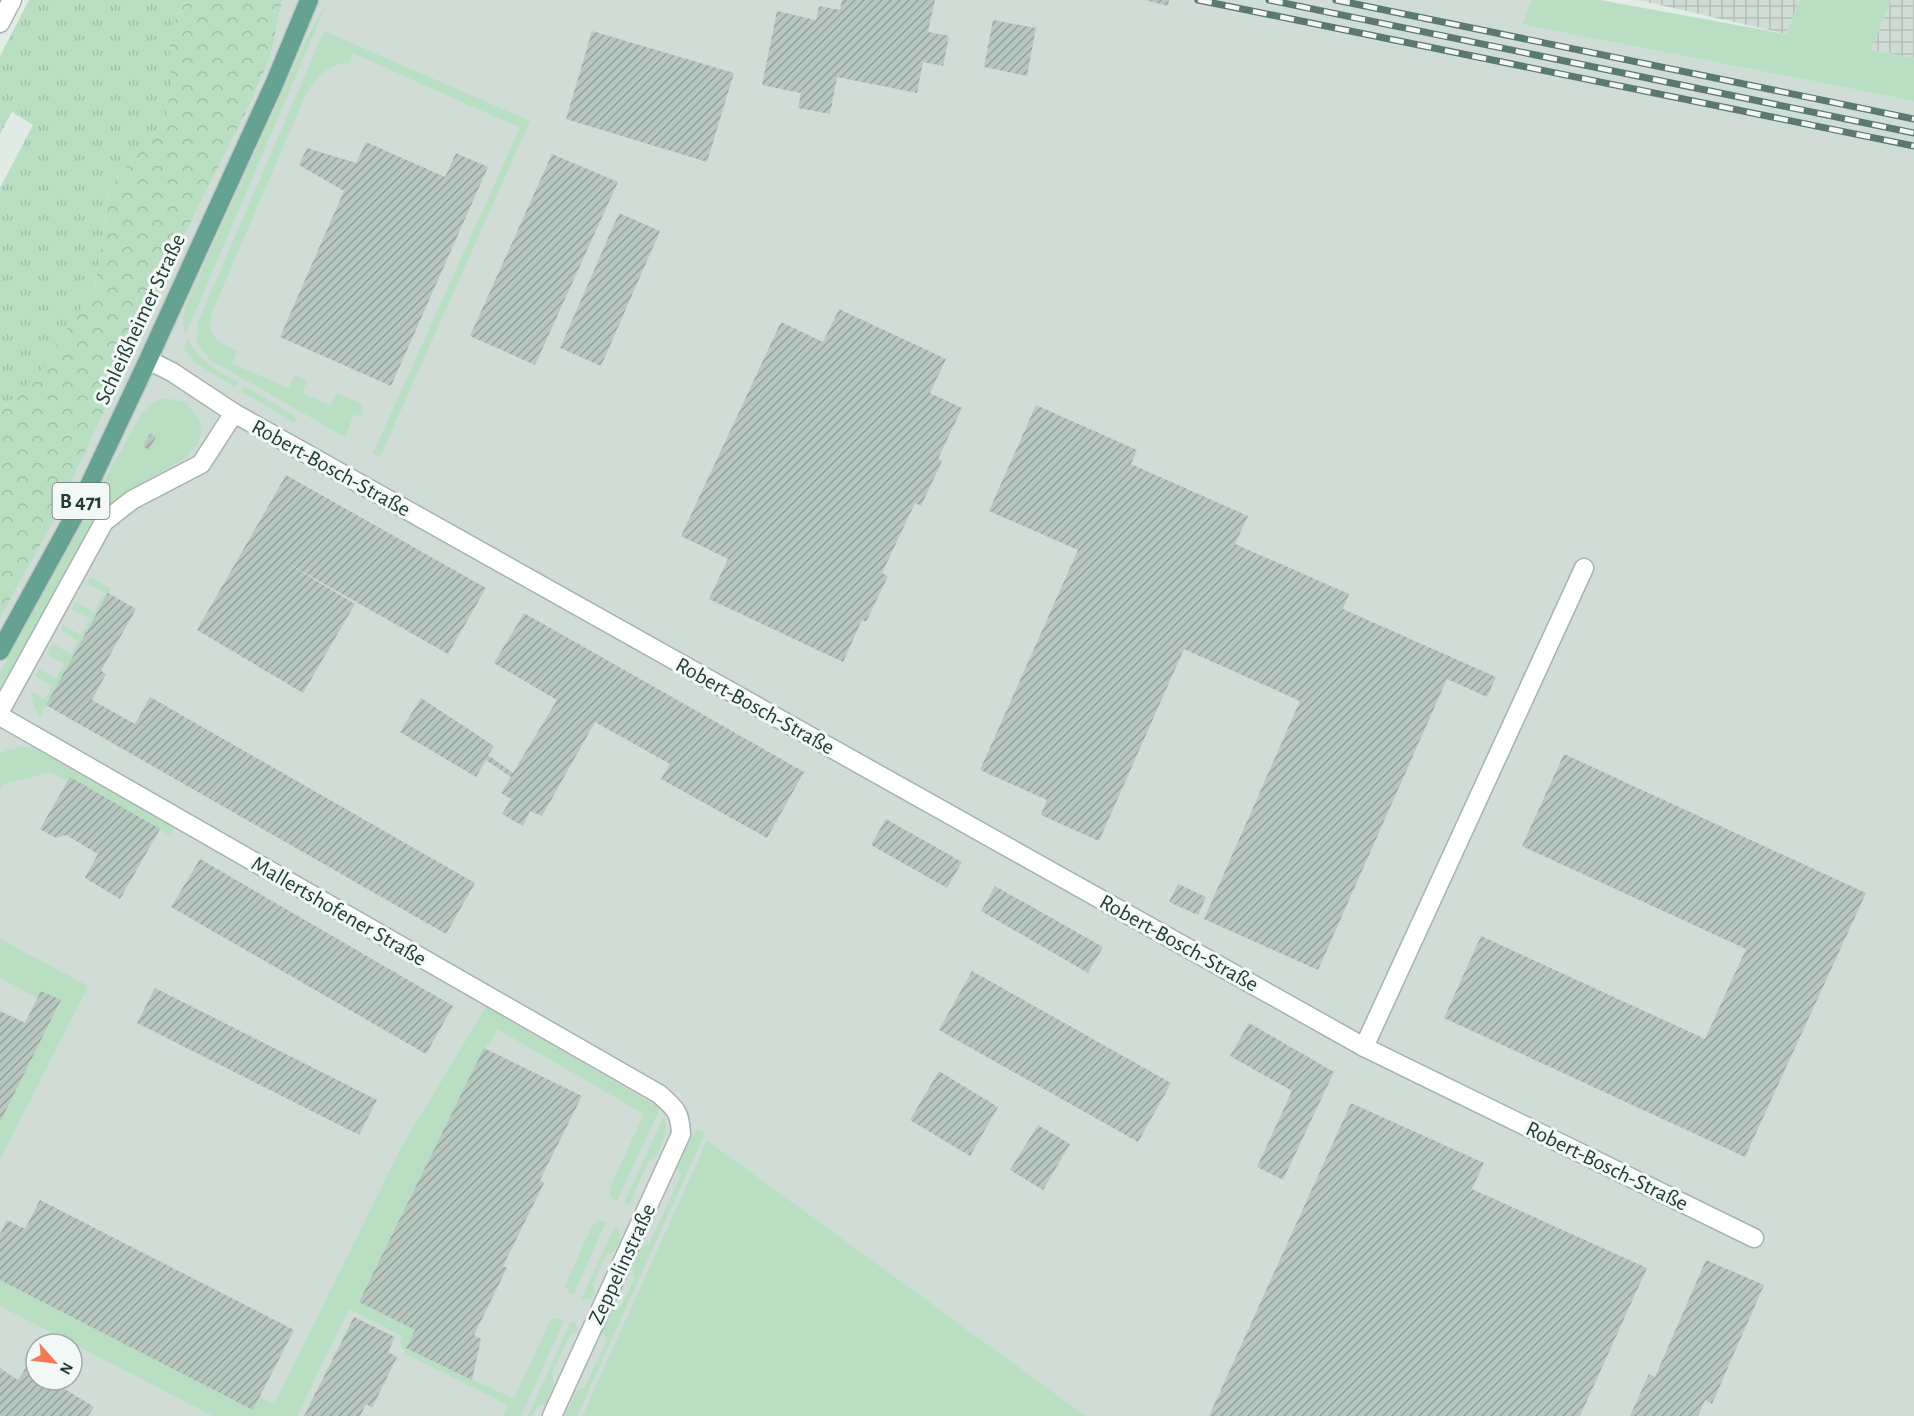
<svg xmlns="http://www.w3.org/2000/svg" width="1914" height="1416" viewBox="0 0 1914 1416" font-family="'Alegreya Sans',sans-serif">
  <defs>
    <pattern id="industrial-grid" width="8" height="8" patternUnits="userSpaceOnUse" patternTransform="scale(1.5)"><rect width="8" height="8" fill="#d0dcd6"/><path d="M0 4h8M4 0v8" fill="none" stroke="#b2beb8"/></pattern>
    <pattern id="forest-crowns" width="20" height="18" patternUnits="userSpaceOnUse" patternTransform="scale(1.5)"><rect width="20" height="18" fill="#badec2"/><path d="M2 6a3 3 0 1 1 6 0M12 15a3 3 0 1 1 6 0" fill="none" stroke="#a0bfa7"/></pattern>
    <pattern id="park-tufts" width="24" height="20" patternUnits="userSpaceOnUse" patternTransform="scale(1.5)"><rect width="24" height="20" fill="#badec2"/><path d="M3 7l-1-3M5 7V3M7 7l1-3M15 17l-1-3M17 17v-4M19 17l1-3" fill="none" stroke="#a0bfa7"/></pattern>
    <pattern id="building-hatch" width="6" height="6" patternUnits="userSpaceOnUse" patternTransform="scale(1.5)"><rect width="6" height="6" fill="#b7c7c0"/><path d="M-1 1l2-2M0 6l6-6M5 7l2-2" fill="none" stroke="#94a39d"/></pattern>
  </defs>
  <rect width="100%" height="100%" fill="#e1ece7"/>
  <path fill="#d0dcd6" fill-rule="evenodd" d="M282 0H1532L1523 24 1914 101V1416H1086L707 1140 582 1416H0V618L53 522 192 219 249 106 271 55ZM36 1344H72V1380H36Z"/>
  <g fill="url(#industrial-grid)">
    <polygon points="1638,0 1800,0 1786,34"/>
    <polygon points="1891,0 1914,0 1914,58 1871,50"/>
  </g>
  <g fill="#badec2">
    <polygon points="328,0 185,336 183,320 186,305 307,38"/>
    <polygon points="1532,0 1600,0 1786,34 1800,0 1891,0 1871,50 1914,58 1914,101 1522,24"/>
    <path d="M324 31 530 121 380 457 373 453 520 128 353 53 349 63C327 64 317 76 306 94L212 312C206 337 217 341 237 351L232 364 289 388 295 375 307 381 302 393 331 406 337 393 358 402 363 408 361 417 354 414 345 437 209 359 197 343 198 322Z"/>
    <path d="M188 338C199 362 216 369 238 382L235 387 195 363 184 349Z"/>
    <polygon points="244,386 292,414 296,418 295,423 241,391"/>
    <polygon points="165,398 185,402 199,419 202,431 198,443 185,458 102,508 0,689 0,672 141,414 152,403"/>
    <polygon points="90,577 111,589 40,716 34,706 31,691 45,699 52,686 35,676 39,669 56,679 64,664 47,654 53,644 71,654 78,641 61,630 63,625 81,635 90,619 72,609 76,602 94,612 105,593 87,583"/>
    <polygon points="20,747 32,747 174,827 171,836 70,777 67,781 51,772 3,784 0,789 0,754 7,750"/>
    <polygon points="0,939 88,986 0,1160 0,1122 61,1001 41,991 38,998 0,978"/>
    <polygon points="486,1007 660,1108 617,1201 611,1198 609,1189 644,1114 497,1029 493,1039 484,1048 415,1330 406,1347 514,1399 550,1321 557,1318 564,1321 521,1416 503,1416 508,1405 406,1354 400,1344 402,1336 349,1309 297,1416 213,1416 0,1306 0,1280 253,1409 260,1397 274,1404 400,1150"/>
    <polygon points="664,1116 666,1128 665,1136 656,1157 648,1162 629,1205 624,1203"/>
    <polygon points="698,1129 705,1133 577,1416 565,1416 578,1389 584,1388 607,1340 602,1332 613,1309 621,1306 634,1279 632,1268 641,1248 649,1244 681,1175 677,1168 692,1136"/>
    <polygon points="707,1140 1086,1416 582,1416"/>
    <polygon points="600,1221 606,1222 573,1295 569,1293 565,1286 592,1226"/>
    <path d="M615 1227C625 1235 618 1243 614 1252L606 1255 593 1284 594 1293 592 1299H581Z"/>
    <polygon points="571,1321 575,1322 577,1328 574,1334 570,1335 552,1373 554,1384 545,1405 537,1407 532,1416 528,1416"/>
  </g>
  <polygon fill="url(#forest-crowns)" points="186,0 282,0 271,55 249,106 192,219 53,522 0,618 0,411 11,401 95,286 110,187 166,118 170,53 169,35 174,21"/>
  <polygon fill="url(#park-tufts)" points="29,0 186,0 174,21 169,35 171,85 166,118 110,187 95,286 38,374 0,411 0,188 33,125 12,112 0,134 0,56"/>
  <g fill="url(#building-hatch)">
    <polygon points="842,0 935,0 928,32 949,36 943,66 923,62 917,93 837,77 830,114 798,108 801,93 762,85 777,11 816,20 819,6 840,10"/>
    <polygon points="1145,0 1169,0 1168,6"/>
    <polygon points="993,20 1036,28 1027,76 984,67"/>
    <polygon points="592,31 734,73 707,162 566,119"/>
    <polygon points="366,142 445,177 456,153 488,167 391,386 280,337 344,191 299,165 307,148 356,163"/>
    <polygon points="552,154 618,182 535,365 470,336"/>
    <polygon points="619,213 660,231 601,366 560,348"/>
    <polygon points="839,309 946,359 930,393 962,408 938,459 942,461 921,506 915,503 882,573 888,576 866,622 862,620 843,662 709,599 728,559 681,536 781,322 823,342"/>
    <polygon points="1036,405 1137,450 1131,464 1248,516 1235,544 1349,594 1343,609 1496,677 1487,697 1447,679 1318,970 1204,919 1300,701 1184,649 1099,841 1041,815 1047,800 980,770 1078,550 989,511"/>
    <polygon points="150,434 156,437 149,450 143,447"/>
    <polygon points="286,475 486,588 448,654 284,561 355,604 303,693 197,630"/>
    <polygon points="108,593 136,609 101,671 106,674 92,700 135,724 150,697 475,883 446,934 46,705"/>
    <polygon points="524,613 804,772 767,838 661,779 670,764 595,722 542,816 530,811 523,826 502,814 511,799 501,793 511,777 486,760 476,777 400,732 421,698 494,746 488,755 513,773 557,700 494,663"/>
    <polygon points="1564,754 1866,893 1745,1157 1444,1018 1481,936 1705,1039 1746,949 1522,846"/>
    <polygon points="70,777 160,829 120,899 85,878 98,854 66,835 56,838 40,829"/>
    <polygon points="886,819 962,862 947,888 871,845"/>
    <polygon points="200,859 453,1006 426,1054 171,907"/>
    <polygon points="1178,884 1206,897 1198,915 1169,902"/>
    <polygon points="995,886 1103,947 1088,973 981,911"/>
    <polygon points="972,971 1171,1083 1138,1142 939,1030"/>
    <polygon points="155,988 377,1100 359,1135 137,1023"/>
    <polygon points="41,991 61,1000 0,1122 0,1011 25,1023"/>
    <polygon points="1249,1023 1334,1072 1283,1180 1257,1167 1292,1091 1230,1056"/>
    <polygon points="484,1048 582,1096 540,1180 544,1183 503,1266 507,1268 474,1335 481,1339 472,1380 406,1348 415,1330 359,1302"/>
    <polygon points="939,1071 998,1107 970,1156 910,1120"/>
    <polygon points="1351,1103 1484,1163 1472,1189 1647,1268 1580,1416 1209,1416"/>
    <polygon points="1038,1125 1070,1144 1043,1190 1010,1170"/>
    <polygon points="40,1200 294,1330 253,1410 0,1280 0,1234 7,1220 25,1229"/>
    <polygon points="1706,1260 1764,1285 1712,1404 1705,1400 1698,1416 1630,1416 1649,1374 1655,1377"/>
    <polygon points="354,1317 395,1337 388,1352 397,1357 372,1408 366,1404 360,1416 304,1416"/>
    <polygon points="27,1366 36,1371 36,1380 50,1380 94,1407 88,1416 0,1416 0,1368 18,1380"/>
  </g>
  <g fill="none" stroke-linecap="round" stroke-linejoin="round">
    <g stroke="#a4b4ae" stroke-width="21">
      <g id="minor">
        <polyline points="0,23 12,0"/>
        <polyline points="148,360 172,372 234,413 1364,1047 1754,1238"/>
        <polyline points="0,711 104,522 132,500 201,464 234,413"/>
        <path d="M0 716 659 1094C676 1109 680 1112 681 1134L552 1416"/>
        <polyline points="1364,1047 1584,568"/>
      </g>
    </g>
    <g stroke="#c1c9c6" stroke-width="21">
      <polyline id="major" points="0,651 78,509 148,360 275,82 309,0"/>
    </g>
    <use href="#minor" stroke="#fff" stroke-width="18"/>
    <use href="#major" stroke="#65a291" stroke-width="18"/>
    <g stroke="#5c7970" stroke-width="7">
      <g id="rail">
        <polyline points="1198,0 1914,146"/>
        <polyline points="1269,0 1914,133"/>
        <polyline points="1336,0 1914,119"/>
      </g>
    </g>
    <use href="#rail" stroke="#f2f8f5" stroke-width="4.5" stroke-dasharray="14" stroke-linecap="butt"/>
  </g>
  <g text-anchor="middle" dominant-baseline="central" stroke-width="6" stroke-linejoin="round" paint-order="stroke">
    <rect fill="#f2f8f5" stroke="#60756f" stroke-width="1.5" x="52.5" y="483" width="57" height="36" rx="4.5"/>
    <g font-size="21" font-weight="bold" fill="#213d35">
      <text x="81" y="501">B 471</text>
    </g>
    <g font-size="22" fill="#213d35" stroke="#f2f8f5">
      <text transform="translate(140 319) rotate(-65)">Schleißheimer Straße</text>
      <text transform="translate(331 468) rotate(29)">Robert-Bosch-Straße</text>
      <text transform="translate(755 706) rotate(29)">Robert-Bosch-Straße</text>
      <text transform="translate(339 911) rotate(30)">Mallertshofener Straße</text>
      <text transform="translate(1179 943) rotate(29)">Robert-Bosch-Straße</text>
      <text transform="translate(1607 1166) rotate(26)">Robert-Bosch-Straße</text>
      <text transform="translate(622 1264) rotate(-65)">Zeppelinstraße</text>
    </g>
  </g>
  <g transform="translate(54 1362) rotate(118)"><circle r="28" fill="#f2f8f5" stroke="#9eada8" stroke-width="1.5"/>
  <path d="M0-4.5L10 22L0 15L-10 22Z" fill="#f37958"/>
  <text y="-9" font-size="16" font-weight="bold" text-anchor="middle" fill="#213d35">N</text>
  </g>
</svg>
